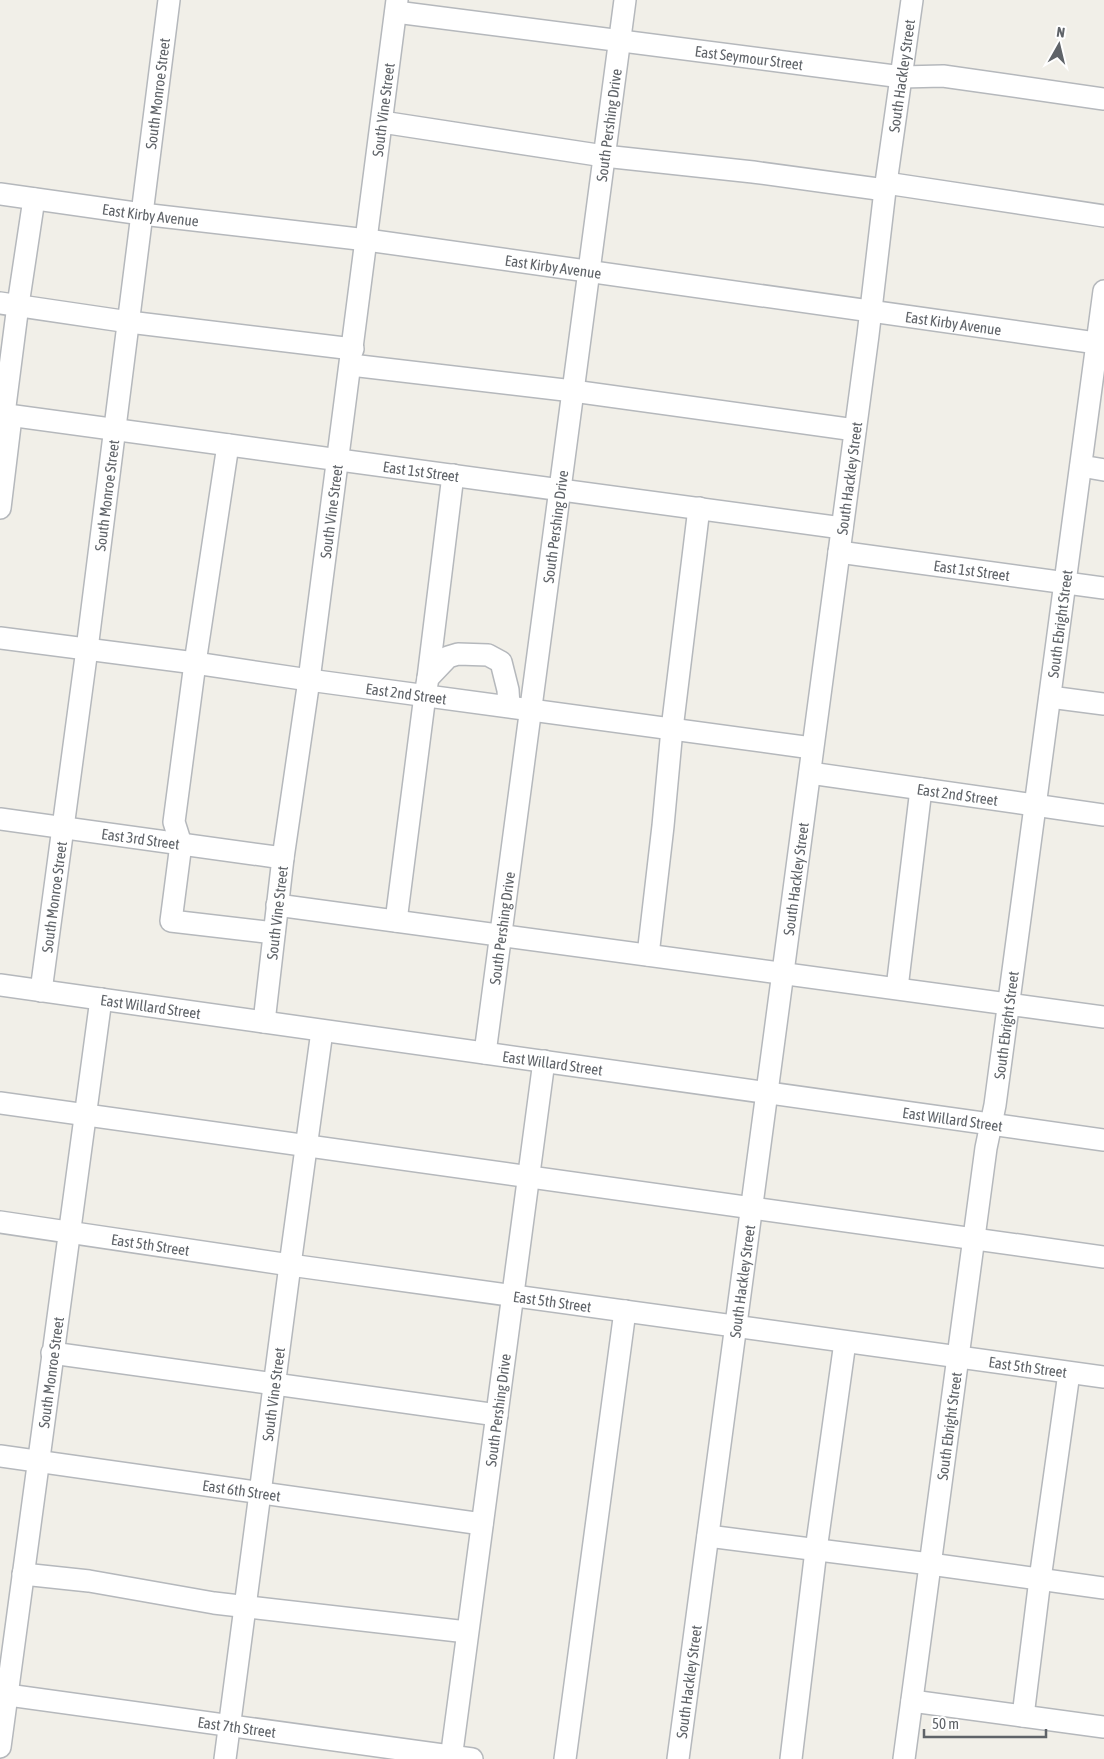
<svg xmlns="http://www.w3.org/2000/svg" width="1104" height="1759" viewBox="0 0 1104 1759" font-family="'Asap Condensed',sans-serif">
  <rect width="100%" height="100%" fill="#f1efe8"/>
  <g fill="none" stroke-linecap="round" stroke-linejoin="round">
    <g stroke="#b5b8bc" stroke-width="24">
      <g id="minor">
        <path id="s1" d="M396 12 902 77 943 76 1104 99"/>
        <polyline points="382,122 604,156 753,172 885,190"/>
        <polyline points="886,183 1104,216"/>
        <path id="s2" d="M0 194 142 214 367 240 1104 344"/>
        <polyline points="0,303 129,322 353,349"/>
        <polyline points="351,365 573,391 855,430"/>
        <path id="s3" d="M0 414 842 528"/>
        <polyline points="4,414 18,305 34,199"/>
        <polyline points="228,445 195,663 174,822 181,844 171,921 274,933"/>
        <polyline points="1081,466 1104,470"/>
        <polyline points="0,508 11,417"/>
        <path id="s4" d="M839 552 1104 588"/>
        <path id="s5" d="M0 638 195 663 309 680 812 748"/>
        <polyline points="428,678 453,475"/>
        <polyline points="1050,697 1104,704"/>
        <path id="s6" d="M810 773 1104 815"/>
        <path id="s7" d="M0 819 283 858"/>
        <polyline points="277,905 1104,1017"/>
        <polyline points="396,921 425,695 428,678 448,657 458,654 488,655 501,662 508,690 509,706"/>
        <polyline points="648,955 663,826 672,729 699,508"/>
        <path id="s8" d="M0 985 1104 1140"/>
        <polyline points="897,988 921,789"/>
        <path id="s9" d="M41 991 87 649 169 0"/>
        <path id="s10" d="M264 1022 283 858 309 680 397 0"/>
        <path id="s11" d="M485 1053 625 0"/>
        <polyline points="0,1103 1104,1257"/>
        <path id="s12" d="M0 1222 290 1265 1104 1377"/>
        <polyline points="52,1353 497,1415"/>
        <path id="s13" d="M0 1456C161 1478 321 1502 482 1524"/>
        <polyline points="708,1536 930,1564 1104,1588"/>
        <polyline points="23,1574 89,1581 214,1603 467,1632"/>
        <path id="s14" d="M0 1694 472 1759"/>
        <polyline points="912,1701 1104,1727"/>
        <polyline points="1023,1716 1040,1579 1069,1373"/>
        <path id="s15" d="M0 1747 101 999"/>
        <path id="s16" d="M225 1759 290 1265 322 1031"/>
        <path id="s17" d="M451 1759 544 1061"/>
        <polyline points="565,1759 625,1311"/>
        <path id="s18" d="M678 1759 868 335 885 190 912 0"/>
        <polyline points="791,1759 816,1550 845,1342"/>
        <path id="s19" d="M904 1759 986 1148 995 1105 1104 291"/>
      </g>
    </g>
    <use href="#minor" stroke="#fff" stroke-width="21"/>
  </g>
  <g text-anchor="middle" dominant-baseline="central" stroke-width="4" stroke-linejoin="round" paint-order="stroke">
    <g font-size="15" fill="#5f6368" stroke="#fff">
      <text stroke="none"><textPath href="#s1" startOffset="356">East Seymour Street</textPath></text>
      <text stroke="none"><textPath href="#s18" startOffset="1698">South Hackley Street</textPath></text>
      <text stroke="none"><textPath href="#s9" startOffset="905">South Monroe Street</textPath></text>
      <text stroke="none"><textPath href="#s10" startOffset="920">South Vine Street</textPath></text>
      <text stroke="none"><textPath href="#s11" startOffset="936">South Pershing Drive</textPath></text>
      <text stroke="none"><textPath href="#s2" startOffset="152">East Kirby Avenue</textPath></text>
      <text stroke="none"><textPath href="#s2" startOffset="558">East Kirby Avenue</textPath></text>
      <text stroke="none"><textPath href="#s2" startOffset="962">East Kirby Avenue</textPath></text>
      <text stroke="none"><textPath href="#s3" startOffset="425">East 1st Street</textPath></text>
      <text stroke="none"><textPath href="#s18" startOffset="1292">South Hackley Street</textPath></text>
      <text stroke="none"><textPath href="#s9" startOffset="500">South Monroe Street</textPath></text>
      <text stroke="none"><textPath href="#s10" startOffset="515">South Vine Street</textPath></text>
      <text stroke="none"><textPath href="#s11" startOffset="531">South Pershing Drive</textPath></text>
      <text stroke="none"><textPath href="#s4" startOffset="134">East 1st Street</textPath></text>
      <text stroke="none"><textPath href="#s19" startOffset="1146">South Ebright Street</textPath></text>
      <text stroke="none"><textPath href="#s5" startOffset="410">East 2nd Street</textPath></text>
      <text stroke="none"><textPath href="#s6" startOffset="149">East 2nd Street</textPath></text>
      <text stroke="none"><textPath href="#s7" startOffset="142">East 3rd Street</textPath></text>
      <text stroke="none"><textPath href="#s18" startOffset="888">South Hackley Street</textPath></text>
      <text stroke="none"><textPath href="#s9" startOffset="95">South Monroe Street</textPath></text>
      <text stroke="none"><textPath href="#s10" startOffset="110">South Vine Street</textPath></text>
      <text stroke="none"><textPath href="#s11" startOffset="126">South Pershing Drive</textPath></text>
      <text stroke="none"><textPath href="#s8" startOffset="152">East Willard Street</textPath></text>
      <text stroke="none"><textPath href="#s19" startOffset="741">South Ebright Street</textPath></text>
      <text stroke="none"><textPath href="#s8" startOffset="558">East Willard Street</textPath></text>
      <text stroke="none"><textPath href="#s8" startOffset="962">East Willard Street</textPath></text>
      <text stroke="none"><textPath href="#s12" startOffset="152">East 5th Street</textPath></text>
      <text stroke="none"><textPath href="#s18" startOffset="482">South Hackley Street</textPath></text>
      <text stroke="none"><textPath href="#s12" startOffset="558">East 5th Street</textPath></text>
      <text stroke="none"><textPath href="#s12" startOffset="1038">East 5th Street</textPath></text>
      <text stroke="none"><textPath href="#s15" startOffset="378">South Monroe Street</textPath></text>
      <text stroke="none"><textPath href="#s16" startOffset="368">South Vine Street</textPath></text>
      <text stroke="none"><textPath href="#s17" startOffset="352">South Pershing Drive</textPath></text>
      <text stroke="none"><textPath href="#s19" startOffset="336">South Ebright Street</textPath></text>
      <text stroke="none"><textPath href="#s13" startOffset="244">East 6th Street</textPath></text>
      <text stroke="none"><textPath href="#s18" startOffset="78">South Hackley Street</textPath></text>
      <text stroke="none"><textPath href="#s14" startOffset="239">East 7th Street</textPath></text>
    </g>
  </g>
  <g transform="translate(1059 45) rotate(8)" stroke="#ffffff" stroke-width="4" paint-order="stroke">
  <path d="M0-4L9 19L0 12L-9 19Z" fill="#5f6368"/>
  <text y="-8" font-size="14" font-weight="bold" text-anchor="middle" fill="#5f6368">N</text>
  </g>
  <path d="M924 1729v8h122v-8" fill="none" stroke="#5f6368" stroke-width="2.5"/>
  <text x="932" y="1729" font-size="15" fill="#5f6368" stroke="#ffffff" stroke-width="4" paint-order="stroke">50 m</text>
</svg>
